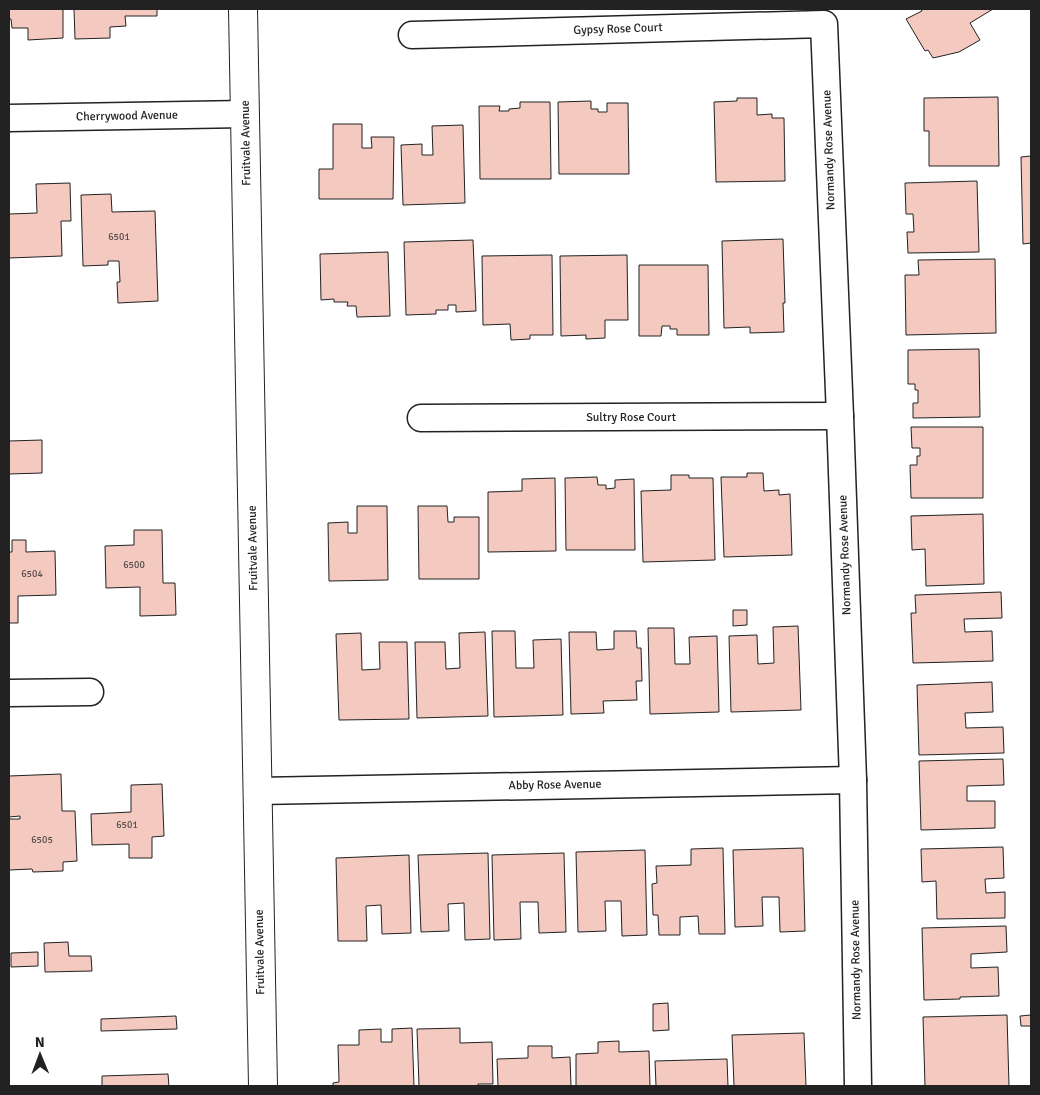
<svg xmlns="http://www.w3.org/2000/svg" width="1040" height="1095" viewBox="0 0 1040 1095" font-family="Signika,sans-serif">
  <rect width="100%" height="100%" fill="#fff"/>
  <g fill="#f3c9c0" stroke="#222">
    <polygon points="9,9 63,9 63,38 28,40 28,28 12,28 11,19 9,19"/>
    <polygon points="74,9 157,9 157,16 125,16 126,26 110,27 110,38 75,39"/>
    <polygon points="921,9 993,9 970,23 980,40 959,52 933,58 928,50 925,51 906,19 922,11"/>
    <polygon points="998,97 999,166 929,166 929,131 924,131 924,98"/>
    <polygon points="737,98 757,98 757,115 772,114 772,118 784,118 785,181 716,182 714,102 737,101"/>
    <polygon points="591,101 591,109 598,109 598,112 607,112 607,103 628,103 629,174 559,174 558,102"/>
    <polygon points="520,102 550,102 551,179 480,179 479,106 500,106 499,111 509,111 509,109 520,108"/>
    <polygon points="333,124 362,124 362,148 372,148 371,137 394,137 393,199 319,199 319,169 333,169"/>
    <polygon points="463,125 465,203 403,205 401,145 422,144 422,155 433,155 432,126"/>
    <polygon points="1031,156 1031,243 1023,244 1021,157"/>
    <polygon points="977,181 979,252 908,253 907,232 914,232 913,214 906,214 905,183"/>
    <polygon points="70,183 71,221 61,221 62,256 9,258 9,214 37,213 36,184"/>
    <polygon points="111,194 112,212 155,211 158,301 118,303 117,282 120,282 119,261 108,261 108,265 83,266 81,195"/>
    <polygon points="783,239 785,303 783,303 784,332 750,333 750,327 724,328 722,241"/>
    <polygon points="473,240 476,311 456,312 456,305 448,305 448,310 436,310 436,314 406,315 404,242"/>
    <polygon points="388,252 390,316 357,317 356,306 347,306 348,302 334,302 334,299 321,300 320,254"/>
    <polygon points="552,255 553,335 530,335 530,339 511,340 510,324 483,325 482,256"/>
    <polygon points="627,255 628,320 605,320 605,338 586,339 586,335 561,336 560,256"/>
    <polygon points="995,259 996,333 906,335 905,275 919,275 918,260"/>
    <polygon points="639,265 708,265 709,335 677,335 677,329 670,329 670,326 662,326 661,336 639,336"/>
    <polygon points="979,349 980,417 913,418 913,403 918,403 918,390 915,390 915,384 908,384 908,350"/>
    <polygon points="911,427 983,427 983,498 911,498 910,465 917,465 917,456 920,456 920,448 912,448"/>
    <polygon points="42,440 42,473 9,474 9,441"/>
    <polygon points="747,473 763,473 764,491 779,490 779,495 790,494 792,555 724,557 721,477 747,477"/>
    <polygon points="671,475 689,475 689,478 713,478 715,560 643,562 641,491 671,490"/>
    <polygon points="597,477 598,485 606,485 606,489 615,488 615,480 634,479 635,550 566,550 565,478"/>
    <polygon points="555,478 556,551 488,552 488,492 522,491 522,479"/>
    <polygon points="357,506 387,506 388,580 329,581 328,523 348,522 348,533 357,533"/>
    <polygon points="418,506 447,506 448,522 454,522 454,517 479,517 479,579 419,579"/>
    <polygon points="983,514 984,584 926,586 925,549 912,550 911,516"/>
    <polygon points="134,530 162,530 163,583 175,583 176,615 140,616 140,587 106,588 105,546 134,545"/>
    <polygon points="12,540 26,540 26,552 55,551 56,595 18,596 18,623 9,623 9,552 12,552"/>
    <polygon points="1001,592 1002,618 964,619 965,632 992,631 993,661 913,663 911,613 916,613 915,595"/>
    <polygon points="733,610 747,610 747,625 733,626"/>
    <polygon points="798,626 801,710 731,712 729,636 757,635 758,664 774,663 773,627"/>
    <polygon points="648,628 674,628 675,664 690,664 689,637 717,636 719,712 650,714"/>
    <polygon points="492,631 515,631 516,668 534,668 533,640 561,639 563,715 494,717"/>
    <polygon points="614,631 636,631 637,648 641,648 642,681 636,681 637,700 603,701 604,713 571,714 569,632 596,632 597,650 614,649"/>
    <polygon points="485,632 488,716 417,718 415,642 445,642 446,669 460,668 459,633"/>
    <polygon points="361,633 362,670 380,669 379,642 407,642 409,719 339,720 336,634"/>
    <polygon points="992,682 993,712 965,713 966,728 1003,727 1004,753 919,755 917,685"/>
    <polygon points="1003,759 1004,785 967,786 967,801 995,801 995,828 921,830 919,761"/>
    <polygon points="61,774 62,811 75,811 77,861 63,862 63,871 33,872 32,869 9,870 9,819 20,819 20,816 9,817 9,776"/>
    <polygon points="162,784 164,836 152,837 152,858 129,858 129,844 92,845 91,814 131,812 131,785"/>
    <polygon points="1003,847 1004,878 985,879 986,893 1005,892 1005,918 937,919 936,881 922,882 921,849"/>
    <polygon points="723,848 725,934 699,934 698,916 680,917 680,935 659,935 658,915 653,915 652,884 657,883 656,866 691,865 691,849"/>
    <polygon points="803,848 805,931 780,932 779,897 762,897 763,926 735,927 733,850"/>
    <polygon points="645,850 647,935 622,936 621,901 605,901 606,931 578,932 576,852"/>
    <polygon points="488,853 490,939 465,940 464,903 448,904 449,931 421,932 418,855"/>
    <polygon points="564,853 566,932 539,933 538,902 520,902 521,939 494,940 492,855"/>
    <polygon points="409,855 411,933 382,934 381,905 366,906 367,941 338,941 336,858"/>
    <polygon points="1006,926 1007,952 971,954 971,968 998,967 999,996 960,997 960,999 924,1000 922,928"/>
    <polygon points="68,942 69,956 91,956 92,971 45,972 44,943"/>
    <polygon points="38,952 38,966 11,967 11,953"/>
    <polygon points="668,1003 669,1030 653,1031 653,1004"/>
    <polygon points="1007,1015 1009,1086 925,1086 923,1017"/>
    <polygon points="1031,1015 1031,1026 1021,1026 1020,1016"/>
    <polygon points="176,1016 177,1029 101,1031 101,1019"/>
    <polygon points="412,1028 414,1086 333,1086 333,1083 339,1082 338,1045 359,1045 359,1030 381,1029 381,1042 392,1042 392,1029"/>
    <polygon points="460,1028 460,1043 492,1042 493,1084 478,1084 478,1086 419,1086 417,1029"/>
    <polygon points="804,1033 806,1086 734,1086 732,1035"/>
    <polygon points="619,1041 619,1052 649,1051 650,1086 576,1086 576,1054 598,1053 598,1042"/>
    <polygon points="528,1046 552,1046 552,1058 570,1057 571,1086 498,1086 497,1059 528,1058"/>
    <polygon points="727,1059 728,1086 656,1086 655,1061"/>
    <polygon points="168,1074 169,1086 102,1086 102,1076"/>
  </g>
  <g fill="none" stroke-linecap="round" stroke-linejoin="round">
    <g stroke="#222" stroke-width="29">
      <g id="minor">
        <polyline points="412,35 824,24 840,416 853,780 858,1086"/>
        <polyline points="9,118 245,114"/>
        <polyline points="421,418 840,416"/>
        <polyline points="9,693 90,692"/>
        <polyline points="258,791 853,780"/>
      </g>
    </g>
    <g stroke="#222" stroke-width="30">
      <polyline id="secondary" points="243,9 263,1086"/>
    </g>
    <use href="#minor" stroke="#fff" stroke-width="26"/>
    <use href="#secondary" stroke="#fff" stroke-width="28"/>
  </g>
  <g text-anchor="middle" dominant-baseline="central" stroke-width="4" stroke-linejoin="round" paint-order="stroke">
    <g font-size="10" fill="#564c4a">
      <text x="119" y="237">6501</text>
      <text x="134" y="565">6500</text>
      <text x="32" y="574">6504</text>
      <text x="127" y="825">6501</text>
      <text x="42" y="840">6505</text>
    </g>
    <g font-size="12" fill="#222" stroke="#fff">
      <text transform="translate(618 29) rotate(-2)">Gypsy Rose Court</text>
      <text transform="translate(127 116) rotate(-1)">Cherrywood Avenue</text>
      <text transform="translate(246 143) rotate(-91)">Fruitvale Avenue</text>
      <text transform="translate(829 150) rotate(-92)">Normandy Rose Avenue</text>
      <text x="631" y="417">Sultry Rose Court</text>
      <text transform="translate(253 548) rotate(-91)">Fruitvale Avenue</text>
      <text transform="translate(845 555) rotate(-92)">Normandy Rose Avenue</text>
      <text transform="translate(555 785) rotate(-1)">Abby Rose Avenue</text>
      <text transform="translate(260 952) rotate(-91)">Fruitvale Avenue</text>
      <text transform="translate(856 960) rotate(-91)">Normandy Rose Avenue</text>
    </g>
  </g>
  <rect width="1040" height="1095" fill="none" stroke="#222222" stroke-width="20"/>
  <g transform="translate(40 1055) rotate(359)" stroke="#ffffff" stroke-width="4" paint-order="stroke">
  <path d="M0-4L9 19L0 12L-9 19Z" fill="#222222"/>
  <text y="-8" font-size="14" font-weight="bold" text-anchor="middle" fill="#222222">N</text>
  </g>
</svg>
